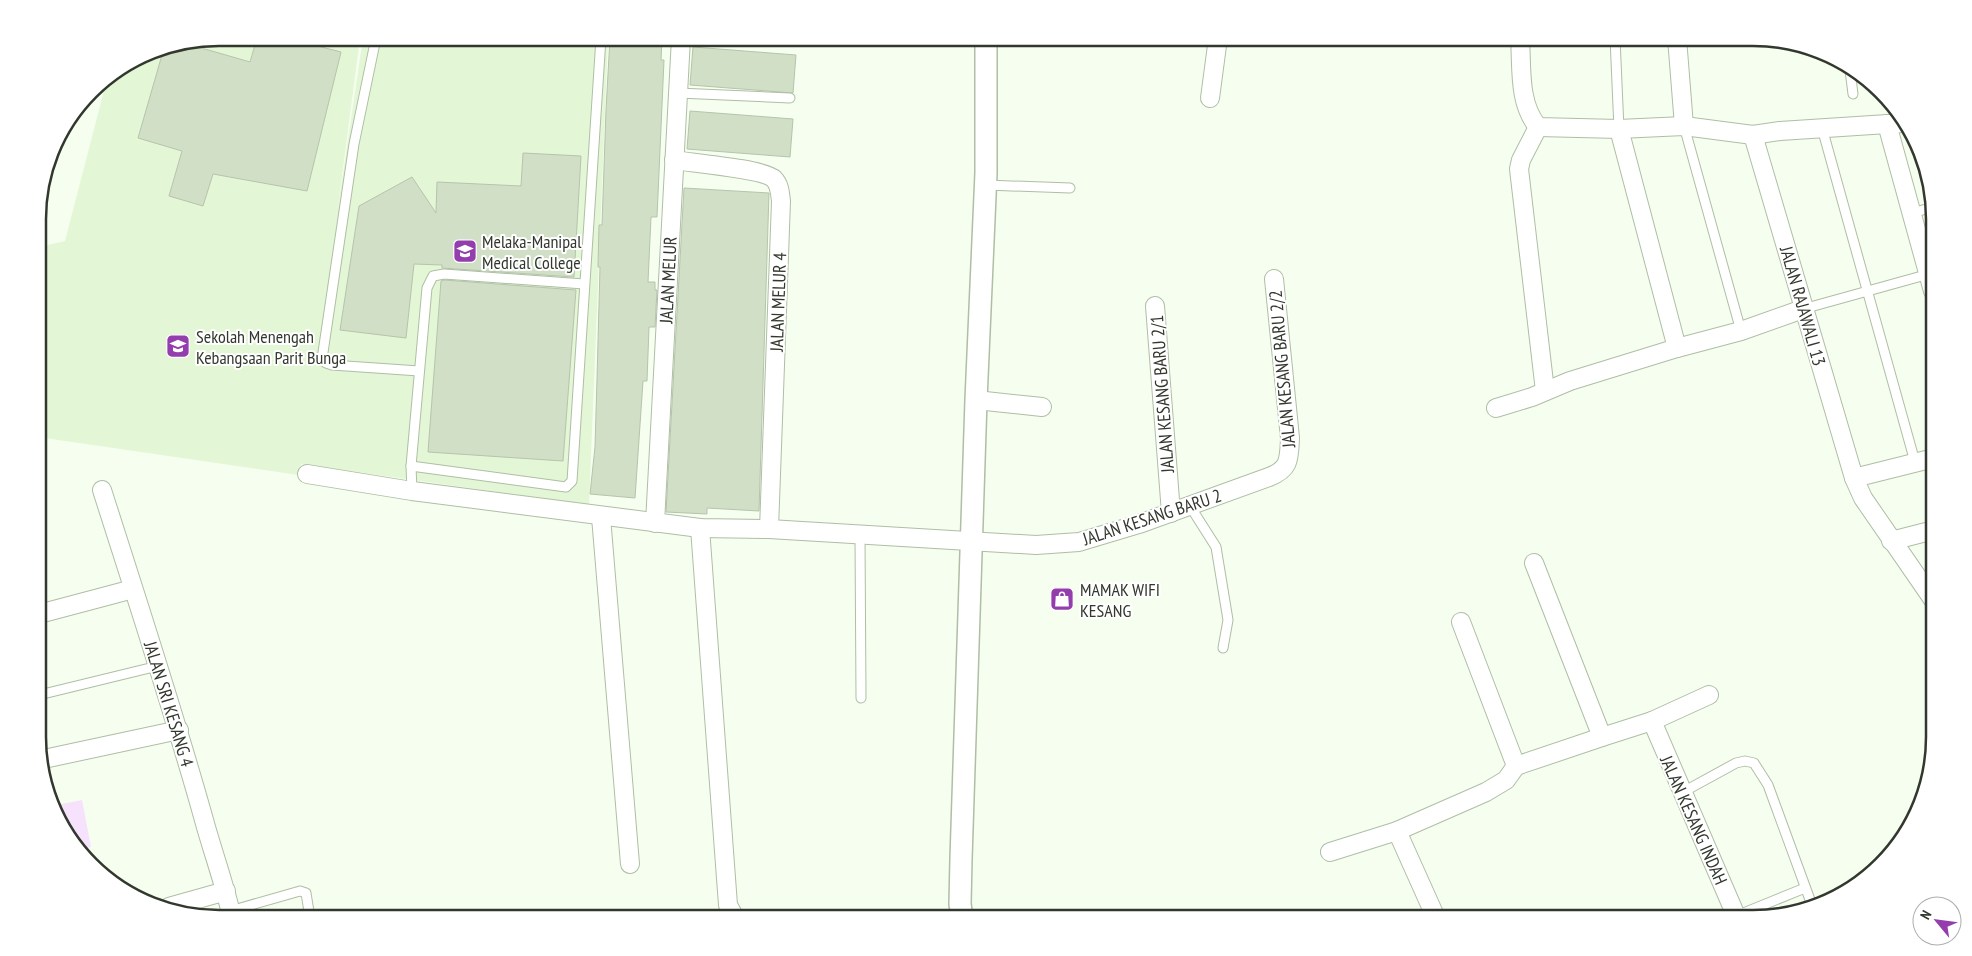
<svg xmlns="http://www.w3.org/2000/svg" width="1972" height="956" viewBox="0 0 1972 956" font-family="'PT Sans Narrow',sans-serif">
  <rect width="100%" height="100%" fill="#f5feef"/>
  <polygon fill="#e3f6d5" points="219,38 360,38 337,214 363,38 608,38 589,505 301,464 299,475 38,437 38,255 40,247 65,241 107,79 106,79 150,51"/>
  <polygon fill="#f6e2fc" points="82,800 91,847 78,850 75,847 57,805"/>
  <g fill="#d1dfc6" stroke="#b5c4ab">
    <polygon points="257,38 286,38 341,52 307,191 213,174 203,206 169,196 182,151 138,138 164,48 200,41 198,47 250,62"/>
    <polygon points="610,38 662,38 661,60 664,60 657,217 651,217 648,282 655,282 655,290 657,290 655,327 649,327 647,381 643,381 635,498 590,494 595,447 597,379 600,267 598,267 599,225 602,225 606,110"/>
    <polygon points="693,47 796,55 793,93 690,85"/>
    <polygon points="690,111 793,119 790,157 687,149"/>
    <polygon points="523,153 581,156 574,277 442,268 442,265 414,264 406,338 340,330 359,206 412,177 436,213 437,182 521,186"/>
    <polygon points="684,188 769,193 759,511 707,508 707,514 666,512"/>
    <polygon points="444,280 576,290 563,461 428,452 441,281"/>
  </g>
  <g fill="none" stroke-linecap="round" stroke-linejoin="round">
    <g stroke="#afbea5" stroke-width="11">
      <g id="service">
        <polyline points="376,38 354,144 322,359 326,363 332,365 419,371"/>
        <polyline points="1615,38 1619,129"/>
        <polyline points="1850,70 1853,94"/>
        <polyline points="678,93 790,98"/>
        <polyline points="1684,126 1741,331"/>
        <polyline points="1822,128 1915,462"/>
        <polyline points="986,185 1070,188"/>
        <polyline points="1912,213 1933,207"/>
        <polyline points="1803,309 1929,274"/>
        <polyline points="38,448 39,614"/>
        <polyline points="411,466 566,487 572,481 601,38"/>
        <polyline points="412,491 411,466 427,288 433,276 444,274 584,284"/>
        <polyline points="1190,506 1216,547 1228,620 1223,648"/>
        <polyline points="860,536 861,698"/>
        <polyline points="39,695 158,666"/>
        <polyline points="1683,792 1736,763 1745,761 1754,763 1768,785 1813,908"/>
        <polyline points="230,911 300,891 306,893 310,918"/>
        <polyline points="1736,916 1805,888"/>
      </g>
    </g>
    <g stroke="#afbea5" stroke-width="20">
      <g id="minor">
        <path d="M1520 38C1522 68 1518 103 1538 127L1619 129 1684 126 1753 135 1780 131 1903 123"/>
        <polyline points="1677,38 1684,126"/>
        <polyline points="1210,98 1218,38"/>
        <polyline points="1887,124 1933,291"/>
        <polyline points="1538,127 1521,160 1519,169 1545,391"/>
        <polyline points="1619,129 1677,348"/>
        <polyline points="1753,135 1854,478 1863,498 1934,601"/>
        <path d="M674 160C692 163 764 169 774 179 780 185 780 194 781 201L769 529"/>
        <polyline points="1155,306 1171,513"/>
        <polyline points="976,400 1042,407"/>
        <polyline points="1496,408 1532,397 1570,381 1677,348 1741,331 1803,309"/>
        <path d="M307 474 412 491 700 528 769 529 1036 545 1079 542 1139 524 1269 477C1290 469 1289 459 1290 438L1274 279"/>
        <polyline points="1854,478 1934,458"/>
        <path d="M102 490C137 600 173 709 204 820 213 853 225 885 232 918"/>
        <polyline points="601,517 630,864"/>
        <polyline points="655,523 681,38"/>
        <polyline points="700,528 728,905 735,918"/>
        <polyline points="1891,541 1934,530"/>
        <polyline points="1534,563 1602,737 1652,721 1709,695"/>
        <polyline points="39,614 133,589"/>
        <polyline points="1652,721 1737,918"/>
        <polyline points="39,760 179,730"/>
        <polyline points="1516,766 1602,737"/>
        <polyline points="1397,831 1436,918"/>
        <polyline points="1330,852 1397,831 1486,792 1506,780 1516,766 1461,622"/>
        <polyline points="169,907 226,891"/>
      </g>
    </g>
    <g stroke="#afbea5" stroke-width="24">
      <polyline id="tertiary" points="962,918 960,904 961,859 976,400 986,173 986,38"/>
    </g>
    <use href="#service" stroke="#fff" stroke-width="9"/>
    <use href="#minor" stroke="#fff" stroke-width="18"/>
    <use href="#tertiary" stroke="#fff" stroke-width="21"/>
  </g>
  <defs>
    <g id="university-square" transform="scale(1.25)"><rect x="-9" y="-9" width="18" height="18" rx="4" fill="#933eac" stroke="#fff"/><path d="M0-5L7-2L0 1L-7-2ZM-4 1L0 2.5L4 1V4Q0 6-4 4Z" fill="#fff"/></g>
    <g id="school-square" transform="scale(1.25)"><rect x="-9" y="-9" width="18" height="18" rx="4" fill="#933eac" stroke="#fff"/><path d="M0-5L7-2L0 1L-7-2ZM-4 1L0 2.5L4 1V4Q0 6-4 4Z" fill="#fff"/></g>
    <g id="shop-square" transform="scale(1.25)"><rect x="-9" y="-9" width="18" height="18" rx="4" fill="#933eac" stroke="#fff"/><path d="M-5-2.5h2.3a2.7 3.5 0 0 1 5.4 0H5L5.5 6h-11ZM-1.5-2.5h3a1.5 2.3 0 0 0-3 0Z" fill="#fff"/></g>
  </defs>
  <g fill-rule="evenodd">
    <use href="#university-square" x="465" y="251"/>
    <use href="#school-square" x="178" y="346"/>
    <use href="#shop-square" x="1062" y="599"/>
  </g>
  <g text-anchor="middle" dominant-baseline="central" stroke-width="4" stroke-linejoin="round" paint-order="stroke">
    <g font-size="18" fill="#32382e" stroke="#fff" text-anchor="start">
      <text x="482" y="241">Melaka-Manipal<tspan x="482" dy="21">Medical College</tspan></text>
      <text x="196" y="336">Sekolah Menengah<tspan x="196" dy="21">Kebangsaan Parit Bunga</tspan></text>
      <text x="1080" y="589">MAMAK WIFI<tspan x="1080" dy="21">KESANG</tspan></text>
    </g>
    <g font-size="18" fill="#32382e" stroke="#fff">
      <text transform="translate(668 280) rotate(-87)">JALAN MELUR</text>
      <text transform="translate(778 302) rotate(-88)">JALAN MELUR 4</text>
      <text transform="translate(1803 306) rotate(74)">JALAN RAJAWALI 13</text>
      <text transform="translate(1282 369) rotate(-95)">JALAN KESANG BARU 2/2</text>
      <text transform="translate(1162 394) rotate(-94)">JALAN KESANG BARU 2/1</text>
      <text transform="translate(1152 517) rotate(-18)">JALAN KESANG BARU 2</text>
      <text transform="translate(169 704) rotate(73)">JALAN SRI KESANG 4</text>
      <text transform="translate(1694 820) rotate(66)">JALAN KESANG INDAH</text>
    </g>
  </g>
  <path d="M0 0H1972V956H0ZM219 46H1753A173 173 0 0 1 1926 219V737A173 173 0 0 1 1753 910H219A173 173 0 0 1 46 737V219A173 173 0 0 1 219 46Z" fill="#fff" fill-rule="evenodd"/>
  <path fill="none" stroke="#32382e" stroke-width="2.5" d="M219 46H1753A173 173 0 0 1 1926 219V737A173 173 0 0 1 1753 910H219A173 173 0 0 1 46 737V219A173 173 0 0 1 219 46Z"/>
  <g transform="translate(1937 921) rotate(299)"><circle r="24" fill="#ffffff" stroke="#adafab"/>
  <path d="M0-4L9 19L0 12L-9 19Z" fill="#933eac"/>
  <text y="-8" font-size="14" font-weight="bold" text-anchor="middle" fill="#32382e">N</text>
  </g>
</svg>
